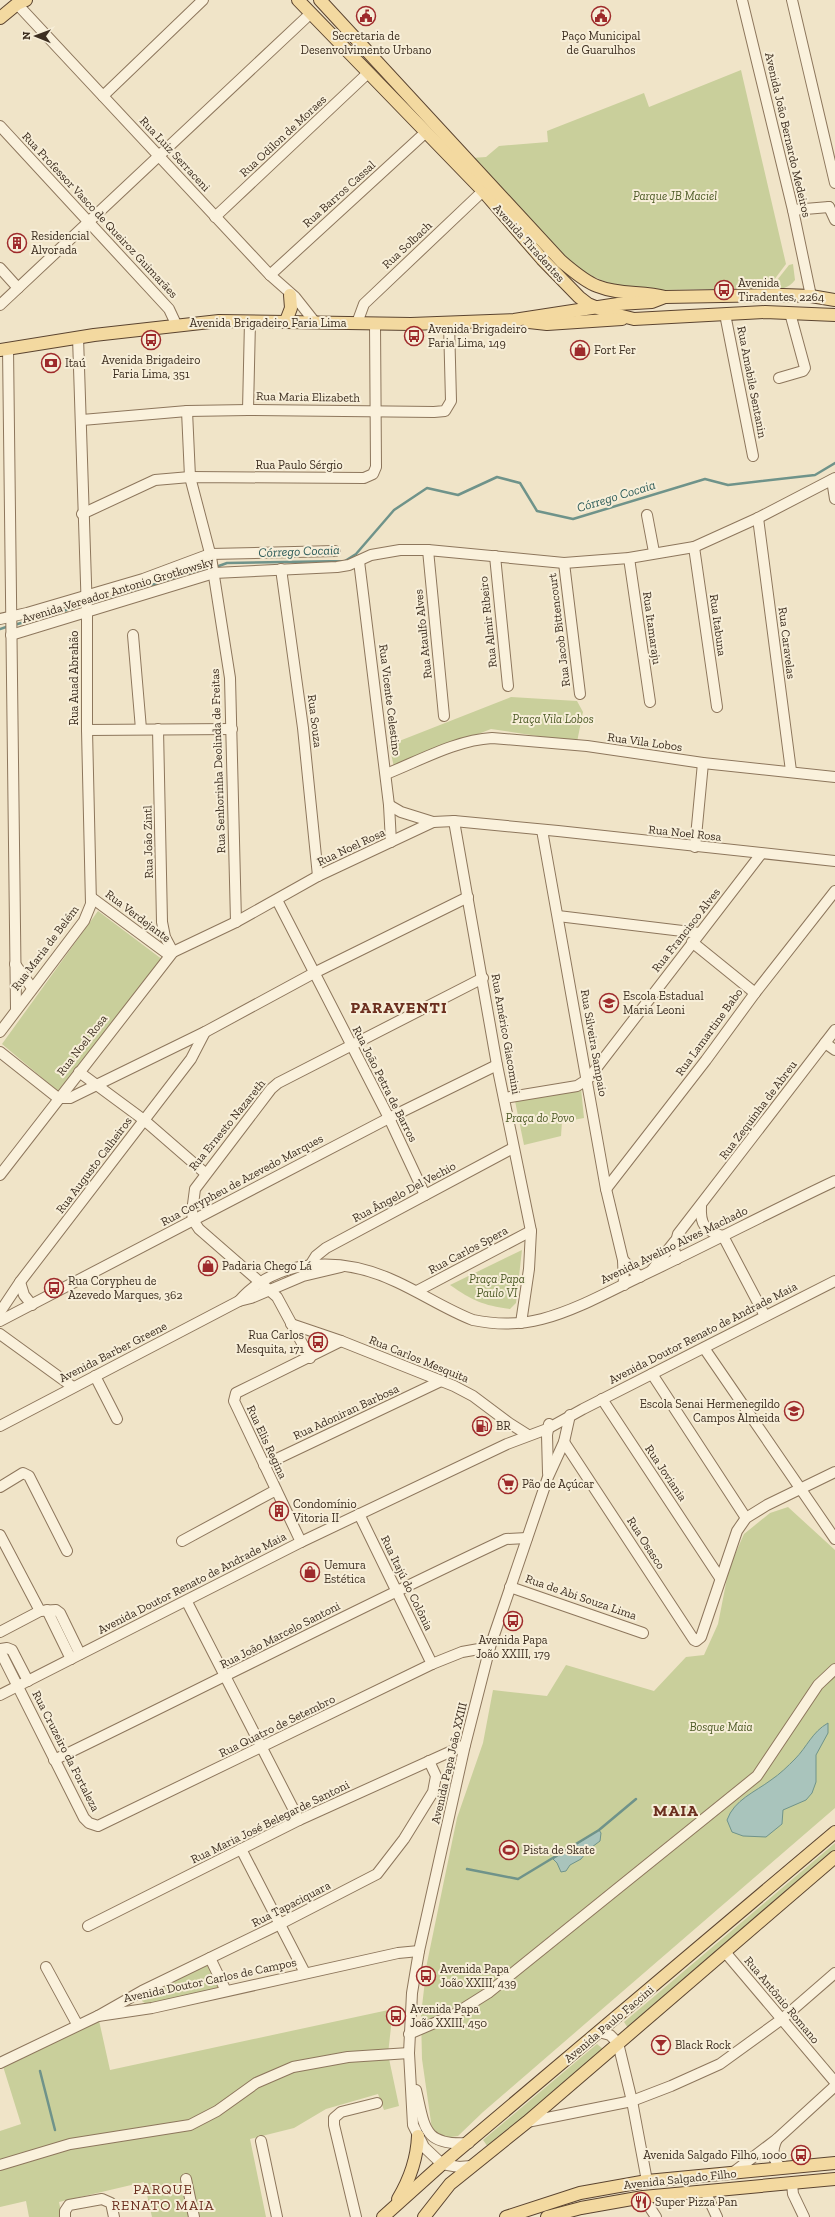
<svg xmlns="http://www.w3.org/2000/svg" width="835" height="2217" viewBox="0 0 835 2217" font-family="'Zilla Slab',serif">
  <rect width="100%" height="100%" fill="#f0e4c8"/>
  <g fill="#c9cf9b">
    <path d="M741 70 786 264 768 288 662 290C651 287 641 287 630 287 609 285 591 277 574 265L472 158 486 157 499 146 548 142 547 131 644 93 649 107Z"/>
    <path d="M793 264 795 280C788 289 781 289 770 289L789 265Z"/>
    <polygon points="511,697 577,701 583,712 577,742 491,729 394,767 389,745"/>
    <polygon points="98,911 163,960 59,1092 2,1044"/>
    <polygon points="581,1088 584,1118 562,1122 561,1136 524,1145 515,1101"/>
    <path d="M522 1250 516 1303 510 1309C482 1305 473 1301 450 1285Z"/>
    <polygon points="788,1507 835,1550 835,1808 483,2112 458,2136 444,2138 432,2129 422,2059 421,2015 427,1963 457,1818 483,1743 493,1690 547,1696 566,1665 654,1691 686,1657 704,1655 718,1624 729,1568 744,1534 770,1513"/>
    <polygon points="835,1843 835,1853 628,2028 624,2022"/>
    <polygon points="209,1962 220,1988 149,2006 142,2001 142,1996"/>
    <polygon points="393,2009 388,2054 399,2106 384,2110 378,2094 326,2109 294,2128 250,2139 266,2217 152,2217 144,2182 59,2202 62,2217 29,2217 26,2201 0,2207 0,2131 21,2124 2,2063 98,2016 110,2070"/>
    <polygon points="597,2044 603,2049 488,2147 483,2140"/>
  </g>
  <g fill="#a9c4bc" stroke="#6f938a">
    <path d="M828 1723V1733L816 1755V1782L812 1793 806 1800 783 1810 782 1824 766 1837 743 1836 732 1832 727 1820C734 1800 755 1792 771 1780 780 1774 788 1766 795 1759 807 1747 812 1732 828 1723Z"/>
    <polygon points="599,1830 601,1833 600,1841 588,1850 581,1859 570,1865 566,1871 561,1872 557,1863 553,1859"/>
  </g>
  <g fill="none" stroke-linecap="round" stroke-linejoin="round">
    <g stroke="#6f938a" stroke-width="2.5">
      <polyline points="216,567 227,563 345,561 356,554 394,510 427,488 458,495 497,477 520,483 537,511 573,519 705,479 728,485 815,475 835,463"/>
      <polyline points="89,603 211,568"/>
      <polyline points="14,625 84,605"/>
      <polyline points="0,629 9,626"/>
      <polyline points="467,1869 518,1879 599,1830 636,1799"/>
      <polyline points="40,2071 55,2130"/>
    </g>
    <g stroke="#8d765c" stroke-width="12">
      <g id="minor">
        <polyline points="742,0 793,210 811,296"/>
        <polyline points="792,0 835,183"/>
        <polyline points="17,4 270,275 295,297 314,321"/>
        <polyline points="103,96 203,0"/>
        <polyline points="0,126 169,309 176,324"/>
        <polyline points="829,207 835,220"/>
        <polyline points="793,210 829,207"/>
        <polyline points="215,217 368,73"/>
        <polyline points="0,268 18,288"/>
        <polyline points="270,275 426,132"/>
        <polyline points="0,305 310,14"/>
        <polyline points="725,314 753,456"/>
        <polyline points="357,323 364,304 483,191"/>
        <polyline points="8,348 16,1009"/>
        <polyline points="779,378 803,371 805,368 790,313"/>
        <polyline points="248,410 250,321"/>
        <polyline points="187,411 190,477 211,557 230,678 236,922"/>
        <polyline points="82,420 187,411 248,410 434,412 445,411 451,401 449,323"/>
        <polyline points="832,480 835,499"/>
        <polyline points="82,514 155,480 190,477 364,478 373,474 376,467 375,324"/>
        <polyline points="647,515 654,552"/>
        <polyline points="758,518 791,771"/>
        <polyline points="694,547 717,707"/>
        <polyline points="428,550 444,716"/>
        <polyline points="495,556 508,686"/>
        <polyline points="629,558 650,702"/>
        <polyline points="359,561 389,805 391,842"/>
        <polyline points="564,563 580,694"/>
        <polyline points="281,569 303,728 318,876"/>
        <polyline points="0,619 27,613 143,579 210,554 335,551"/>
        <polyline points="11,635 214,573 337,567 349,565 371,555 400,550 428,550 564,563 629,558 694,547 758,518 835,478"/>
        <polyline points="133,635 141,729"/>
        <polyline points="158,729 162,922 165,937 173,952"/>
        <polyline points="87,730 232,729"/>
        <path d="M386 774C419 761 456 740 492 738L587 746 703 763 835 777"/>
        <polyline points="389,805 401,812 433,822"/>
        <polyline points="454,821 497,1065 531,1231 529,1269 521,1323"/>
        <polyline points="542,830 606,1189 623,1260 624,1285"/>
        <polyline points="695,847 703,763"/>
        <polyline points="92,898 169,955"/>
        <polyline points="277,900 389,1118 425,1195"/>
        <polyline points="558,916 699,933"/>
        <polyline points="692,942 755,993"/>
        <polyline points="15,964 32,988"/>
        <polyline points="0,1032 84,921 91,904 87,730 87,613 78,337"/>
        <polyline points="825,1043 835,1050"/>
        <polyline points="0,1052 58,1098 70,1098 205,1032 314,973 468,897"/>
        <polyline points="79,1072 144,1120 205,1173"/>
        <polyline points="504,1098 577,1086 588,1079 761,854"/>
        <polyline points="0,1175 173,952 236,922 318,876 433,822 454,821 558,831 835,861"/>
        <polyline points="606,1189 706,1060 755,993 835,891"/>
        <path d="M701 1206C700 1225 705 1231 723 1236"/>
        <polyline points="723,1236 765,1316"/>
        <polyline points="677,1259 674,1249 678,1234 835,1030"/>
        <polyline points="623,1260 640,1277"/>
        <polyline points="311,1264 316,1256 326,1248 513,1148"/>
        <polyline points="652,1270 675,1241"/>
        <polyline points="20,1282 24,1295 32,1305"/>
        <polyline points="417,1291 531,1231"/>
        <path d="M239 1301C280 1255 345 1257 397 1282 423 1294 447 1310 473 1320 497 1325 519 1325 542 1319 576 1310 608 1292 639 1277 705 1246 769 1212 835 1181"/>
        <polyline points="0,1312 20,1282 191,1059 205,1032"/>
        <polyline points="0,1321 389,1118 497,1065"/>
        <polyline points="291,1324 341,1341 454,1386 473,1396 509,1423 528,1435"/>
        <polyline points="0,1334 73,1387"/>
        <polyline points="704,1348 835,1539"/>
        <polyline points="310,1358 277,1297 199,1229 193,1220 192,1212 195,1189 271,1089 278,1083 483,978"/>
        <polyline points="652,1374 746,1518"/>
        <polyline points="95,1376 117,1419"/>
        <polyline points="602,1399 720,1578"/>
        <polyline points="0,1426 239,1301 251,1298 303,1276 341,1267"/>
        <polyline points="564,1442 694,1640 696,1641 701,1637 737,1531 746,1518 767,1505 835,1472"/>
        <polyline points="264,1465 441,1381"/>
        <polyline points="548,1473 547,1435 549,1424"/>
        <polyline points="0,1487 23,1473 29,1476 67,1551"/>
        <polyline points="359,1514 432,1664"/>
        <polyline points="0,1535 40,1611"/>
        <polyline points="182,1541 276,1490"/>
        <polyline points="301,1542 234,1401 236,1393 341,1341"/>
        <polyline points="510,1587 643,1633"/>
        <polyline points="187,1602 299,1820"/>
        <polyline points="47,1610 71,1659"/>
        <polyline points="0,1632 40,1611 56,1610 60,1613 80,1654"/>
        <polyline points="0,1649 7,1648 12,1650 28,1681"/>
        <polyline points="0,1651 84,1818 89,1823 98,1826 432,1664 462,1652 490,1647"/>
        <polyline points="0,1695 301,1542 507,1444 547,1429 583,1409 835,1281"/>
        <path d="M54 1760C205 1687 354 1610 506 1539L527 1538"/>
        <polyline points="241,1849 305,1973"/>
        <polyline points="88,1926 299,1820 465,1745"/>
        <polyline points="725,1952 835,2082"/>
        <polyline points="210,1958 226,1991"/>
        <polyline points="46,1967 77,2024"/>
        <polyline points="98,2016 142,1991 280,1924 377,1874 404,1839 433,1792 436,1776 429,1761"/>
        <polyline points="599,2032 610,2035 618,2043 632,2101 647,2181"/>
        <polyline points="409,2034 453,2015 488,1993 757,1776 818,1685 835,1669"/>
        <polyline points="0,2063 98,2016 152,2008 398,1953 419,1951"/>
        <path d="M416 2090C425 2128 423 2146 469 2143"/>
        <polyline points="527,2122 632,2101 671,2086 720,2064 782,2019 835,1973"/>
        <path d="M777 2139C772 2150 771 2160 782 2168"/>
        <polyline points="261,2141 277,2217"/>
        <polyline points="0,2165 70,2144 190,2125 217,2111 256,2083 293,2067 348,2057 409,2053"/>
        <polyline points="471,2166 459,2167 442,2164 424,2147 413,2125 409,2053 412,1993 419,1951 465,1745 490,1647 548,1477 564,1442 570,1415"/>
        <polyline points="731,2174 777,2139 835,2086"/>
        <polyline points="186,2179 194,2217"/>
        <polyline points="792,2184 793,2194 804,2217"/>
        <polyline points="705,2191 717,2217"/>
        <polyline points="643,2197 656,2217"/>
        <polyline points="65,2217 65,2211 69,2205 102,2199 111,2203 114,2217"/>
        <polyline points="356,2217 334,2125 334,2118 341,2112 377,2103"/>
      </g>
    </g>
    <g stroke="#5b4430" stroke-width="14">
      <g id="major">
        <polyline points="298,0 483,191 542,259 579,297 588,304 610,313 634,319 765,312 835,315"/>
        <path d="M320 0 561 261C572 270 584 281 597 286 619 295 643 291 665 297L783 295 811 296 835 300"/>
        <polyline points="0,18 17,4 26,0"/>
        <polyline points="286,321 291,308 290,295"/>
        <polyline points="529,322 547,324 622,319"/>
        <polyline points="0,350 94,335 219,321 411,324 514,320 618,304 652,302 665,297"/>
        <path d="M398 2199C410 2179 417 2160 418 2136"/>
        <polyline points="383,2217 442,2164 835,1832"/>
        <polyline points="424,2217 450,2184 527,2122 835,1857"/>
        <polyline points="506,2217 580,2193 647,2181 835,2163"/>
        <polyline points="547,2217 581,2208 643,2197 835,2179"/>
      </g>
    </g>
    <use href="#minor" stroke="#faf1dc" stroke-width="10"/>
    <use href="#major" stroke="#f3d9a0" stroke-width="12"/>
  </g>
  <defs>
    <g id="civic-ring" transform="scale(1)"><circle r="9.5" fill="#f7eed8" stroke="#9e2a2b" stroke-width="1.5"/><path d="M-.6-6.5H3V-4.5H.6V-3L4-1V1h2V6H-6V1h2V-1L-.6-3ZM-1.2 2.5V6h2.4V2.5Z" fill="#9e2a2b"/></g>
    <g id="building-ring" transform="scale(1)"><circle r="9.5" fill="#f7eed8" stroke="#9e2a2b" stroke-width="1.5"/><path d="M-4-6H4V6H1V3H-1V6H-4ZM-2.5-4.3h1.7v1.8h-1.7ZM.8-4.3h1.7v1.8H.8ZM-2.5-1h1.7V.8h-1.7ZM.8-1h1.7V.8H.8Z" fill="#9e2a2b"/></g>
    <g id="bus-ring" transform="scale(1)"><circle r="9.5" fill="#f7eed8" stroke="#9e2a2b" stroke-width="1.5"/><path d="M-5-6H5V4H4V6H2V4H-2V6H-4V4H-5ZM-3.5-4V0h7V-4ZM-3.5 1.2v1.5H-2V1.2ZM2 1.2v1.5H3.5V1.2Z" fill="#9e2a2b"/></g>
    <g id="shop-ring" transform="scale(1)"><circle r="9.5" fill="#f7eed8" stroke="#9e2a2b" stroke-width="1.5"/><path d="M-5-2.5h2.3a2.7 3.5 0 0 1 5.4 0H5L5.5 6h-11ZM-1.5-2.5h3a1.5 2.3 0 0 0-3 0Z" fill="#9e2a2b"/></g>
    <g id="bank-ring" transform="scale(1)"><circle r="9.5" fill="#f7eed8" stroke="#9e2a2b" stroke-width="1.5"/><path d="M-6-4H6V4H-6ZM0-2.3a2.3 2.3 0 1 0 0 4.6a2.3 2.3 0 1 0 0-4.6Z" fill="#9e2a2b"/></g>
    <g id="school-ring" transform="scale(1)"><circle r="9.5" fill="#f7eed8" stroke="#9e2a2b" stroke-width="1.5"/><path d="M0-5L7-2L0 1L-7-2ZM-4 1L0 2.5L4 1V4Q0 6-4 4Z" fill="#9e2a2b"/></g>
    <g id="fuel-ring" transform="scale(1)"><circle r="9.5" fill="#f7eed8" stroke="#9e2a2b" stroke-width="1.5"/><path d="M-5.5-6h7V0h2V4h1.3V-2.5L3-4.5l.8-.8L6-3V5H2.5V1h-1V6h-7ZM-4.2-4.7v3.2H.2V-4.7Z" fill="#9e2a2b"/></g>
    <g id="supermarket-ring" transform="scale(1)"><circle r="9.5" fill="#f7eed8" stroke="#9e2a2b" stroke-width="1.5"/><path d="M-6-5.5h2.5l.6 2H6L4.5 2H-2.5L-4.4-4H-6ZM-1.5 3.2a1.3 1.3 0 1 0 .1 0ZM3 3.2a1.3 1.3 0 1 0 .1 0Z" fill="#9e2a2b"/></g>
    <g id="stadium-ring" transform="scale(1)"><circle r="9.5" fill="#f7eed8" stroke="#9e2a2b" stroke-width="1.5"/><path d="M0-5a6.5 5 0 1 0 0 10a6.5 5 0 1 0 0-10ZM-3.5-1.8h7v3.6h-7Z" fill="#9e2a2b"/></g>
    <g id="bar-ring" transform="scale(1)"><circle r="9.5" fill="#f7eed8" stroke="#9e2a2b" stroke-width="1.5"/><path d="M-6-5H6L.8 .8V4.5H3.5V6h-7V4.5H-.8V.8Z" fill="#9e2a2b"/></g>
    <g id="restaurant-ring" transform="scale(1)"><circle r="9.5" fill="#f7eed8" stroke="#9e2a2b" stroke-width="1.5"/><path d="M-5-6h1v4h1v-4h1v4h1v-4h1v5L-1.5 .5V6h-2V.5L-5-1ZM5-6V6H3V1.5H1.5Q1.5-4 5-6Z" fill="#9e2a2b"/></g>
  </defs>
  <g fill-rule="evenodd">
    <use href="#civic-ring" x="366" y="16"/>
    <use href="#civic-ring" x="601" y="16"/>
    <use href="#building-ring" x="17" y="243"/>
    <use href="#bus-ring" x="724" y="290"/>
    <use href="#bus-ring" x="414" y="336"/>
    <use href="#bus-ring" x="151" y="340"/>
    <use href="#shop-ring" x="580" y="350"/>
    <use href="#bank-ring" x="51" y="363"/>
    <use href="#school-ring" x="609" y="1003"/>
    <use href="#shop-ring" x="208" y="1266"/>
    <use href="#bus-ring" x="54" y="1288"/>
    <use href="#bus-ring" x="318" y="1342"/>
    <use href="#school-ring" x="794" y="1411"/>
    <use href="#fuel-ring" x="482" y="1426"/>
    <use href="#supermarket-ring" x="508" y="1484"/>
    <use href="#building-ring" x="279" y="1511"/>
    <use href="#shop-ring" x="310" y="1572"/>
    <use href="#bus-ring" x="513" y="1621"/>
    <use href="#stadium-ring" x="509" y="1850"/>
    <use href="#bus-ring" x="426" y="1976"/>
    <use href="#bus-ring" x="396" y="2016"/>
    <use href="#bar-ring" x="661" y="2045"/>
    <use href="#bus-ring" x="801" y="2155"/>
    <use href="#restaurant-ring" x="641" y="2202"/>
  </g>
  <g text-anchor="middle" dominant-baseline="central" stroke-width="4" stroke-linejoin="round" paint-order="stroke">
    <g font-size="12" fill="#3d2e20" stroke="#f7eed8" text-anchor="start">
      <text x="366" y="36" text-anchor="middle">Secretaria de<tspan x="366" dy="14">Desenvolvimento Urbano</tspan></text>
      <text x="601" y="36" text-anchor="middle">Paço Municipal<tspan x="601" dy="14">de Guarulhos</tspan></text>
      <text x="31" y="236">Residencial<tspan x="31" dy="14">Alvorada</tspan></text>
      <text x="738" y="283">Avenida<tspan x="738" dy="14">Tiradentes, 2264</tspan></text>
      <text x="428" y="329">Avenida Brigadeiro<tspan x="428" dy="14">Faria Lima, 149</tspan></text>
      <text x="594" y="350">Fort Fer</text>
      <text x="151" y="360" text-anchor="middle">Avenida Brigadeiro<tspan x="151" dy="14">Faria Lima, 351</tspan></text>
      <text x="65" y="363">Itaú</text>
      <text x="623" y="996">Escola Estadual<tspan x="623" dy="14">Maria Leoni</tspan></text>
      <text x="222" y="1266">Padaria Chego Lá</text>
      <text x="68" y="1281">Rua Corypheu de<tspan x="68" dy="14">Azevedo Marques, 362</tspan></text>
      <text x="304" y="1335" text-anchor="end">Rua Carlos<tspan x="304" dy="14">Mesquita, 171</tspan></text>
      <text x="780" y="1404" text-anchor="end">Escola Senai Hermenegildo<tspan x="780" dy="14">Campos Almeida</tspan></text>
      <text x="496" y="1426">BR</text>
      <text x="522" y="1484">Pão de Açúcar</text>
      <text x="293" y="1504">Condomínio<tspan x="293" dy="14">Vitoria II</tspan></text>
      <text x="324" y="1565">Uemura<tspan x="324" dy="14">Estética</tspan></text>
      <text x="513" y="1640" text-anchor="middle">Avenida Papa<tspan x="513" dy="14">João XXIII, 179</tspan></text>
      <text x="523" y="1850">Pista de Skate</text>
      <text x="440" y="1969">Avenida Papa<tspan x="440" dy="14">João XXIII, 439</tspan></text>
      <text x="410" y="2009">Avenida Papa<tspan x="410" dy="14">João XXIII, 450</tspan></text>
      <text x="675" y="2045">Black Rock</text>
      <text x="787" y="2155" text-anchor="end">Avenida Salgado Filho, 1000</text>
      <text x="655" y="2202">Super Pizza Pan</text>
    </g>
    <g font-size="12" fill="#3d2e20" stroke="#f7eed8">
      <text transform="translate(788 135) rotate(77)">Avenida João Bernardo Medeiros</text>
      <text transform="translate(283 136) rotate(-43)">Rua Odilon de Moraes</text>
      <text transform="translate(175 154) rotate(47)">Rua Luiz Serraceni</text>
      <text transform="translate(339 194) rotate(-42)">Rua Barros Cassal</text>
      <text transform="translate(100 215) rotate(47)">Rua Professor Vasco de Queiroz Guimarães</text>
      <text transform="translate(529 243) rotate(48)">Avenida Tiradentes</text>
      <text transform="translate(407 245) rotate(-43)">Rua Solbach</text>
      <text x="268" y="323">Avenida Brigadeiro Faria Lima</text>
      <text transform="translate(752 382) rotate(79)">Rua Amabile Sentanin</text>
      <text transform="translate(308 397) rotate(1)">Rua Maria Elizabeth</text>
      <text x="299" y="465">Rua Paulo Sérgio</text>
      <text transform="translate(118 590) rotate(-17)">Avenida Vereador Antonio Grotkowsky</text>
      <text transform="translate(488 622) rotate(-96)">Rua Almir Ribeiro</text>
      <text transform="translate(718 625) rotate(82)">Rua Itabuna</text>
      <text transform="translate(652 628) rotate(82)">Rua Itamaraju</text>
      <text transform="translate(559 630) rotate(-97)">Rua Jacob Bittencourt</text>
      <text transform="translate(423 634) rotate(-96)">Rua Ataulfo Alves</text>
      <text transform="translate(787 643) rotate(83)">Rua Caravelas</text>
      <text transform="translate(74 678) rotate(-90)">Rua Auad Abrahão</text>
      <text transform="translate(390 700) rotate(83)">Rua Vicente Celestino</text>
      <text transform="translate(315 721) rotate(83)">Rua Souza</text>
      <text transform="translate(645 742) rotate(8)">Rua Vila Lobos</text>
      <text transform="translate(218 761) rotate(-92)">Rua Senhorinha Deolinda de Freitas</text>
      <text transform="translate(685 833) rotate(6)">Rua Noel Rosa</text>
      <text transform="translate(148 842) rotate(-91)">Rua João Zintl</text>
      <text transform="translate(351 847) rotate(-25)">Rua Noel Rosa</text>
      <text transform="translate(138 916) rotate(37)">Rua Verdejante</text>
      <text transform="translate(686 930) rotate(-52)">Rua Francisco Alves</text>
      <text transform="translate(45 948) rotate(-53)">Rua Maria de Belém</text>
      <text transform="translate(709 1032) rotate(-54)">Rua Lamartine Babo</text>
      <text transform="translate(506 1034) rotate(80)">Rua Américo Giacomini</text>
      <text transform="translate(594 1043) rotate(80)">Rua Silveira Sampaio</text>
      <text transform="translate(82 1045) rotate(-52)">Rua Noel Rosa</text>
      <text transform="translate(385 1084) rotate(63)">Rua João Petra de Barros</text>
      <text transform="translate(758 1110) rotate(-53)">Rua Zequinha de Abreu</text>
      <text transform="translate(227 1125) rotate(-51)">Rua Ernesto Nazareth</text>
      <text transform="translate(94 1165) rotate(-53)">Rua Augusto Calheiros</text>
      <text transform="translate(242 1180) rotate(-28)">Rua Corypheu de Azevedo Marques</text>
      <text transform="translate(404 1192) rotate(-28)">Rua Ângelo Del Vechio</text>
      <text transform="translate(674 1245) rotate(-26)">Avenida Avelino Alves Machado</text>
      <text transform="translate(468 1250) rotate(-28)">Rua Carlos Spera</text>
      <text transform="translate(703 1333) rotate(-27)">Avenida Doutor Renato de Andrade Maia</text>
      <text transform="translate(113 1352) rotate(-27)">Avenida Barber Greene</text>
      <text transform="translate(419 1359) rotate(22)">Rua Carlos Mesquita</text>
      <text transform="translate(346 1412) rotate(-25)">Rua Adoniran Barbosa</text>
      <text transform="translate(267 1442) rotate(65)">Rua Elis Regina</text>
      <text transform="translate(666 1473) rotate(56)">Rua Joviania</text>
      <text transform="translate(646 1543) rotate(57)">Rua Osasco</text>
      <text transform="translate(192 1583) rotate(-27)">Avenida Doutor Renato de Andrade Maia</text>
      <text transform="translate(407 1583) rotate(64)">Rua Itajú do Colônia</text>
      <text transform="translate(581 1597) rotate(19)">Rua de Abi Souza Lima</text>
      <text transform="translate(280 1635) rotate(-27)">Rua João Marcelo Santoni</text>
      <text transform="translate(277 1726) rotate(-26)">Rua Quatro de Setembro</text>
      <text transform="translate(66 1751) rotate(63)">Rua Cruzeiro da Fortaleza</text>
      <text transform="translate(449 1763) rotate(-77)">Avenida Papa João XXIII</text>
      <text transform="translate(270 1822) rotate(-26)">Rua Maria José Belegarde Santoni</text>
      <text transform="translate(291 1904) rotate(-27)">Rua Tapaciquara</text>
      <text transform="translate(210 1980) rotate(-12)">Avenida Doutor Carlos de Campos</text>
      <text transform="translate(782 2000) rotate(50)">Rua Antônio Romano</text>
      <text transform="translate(609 2024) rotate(-40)">Avenida Paulo Faccini</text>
      <text transform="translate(680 2179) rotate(-6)">Avenida Salgado Filho</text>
    </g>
    <g font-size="12" font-style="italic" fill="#4d5a26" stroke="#f7eed8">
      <text x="675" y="196">Parque JB Maciel</text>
      <text x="553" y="719">Praça Vila Lobos</text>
      <text x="540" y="1118">Praça do Povo</text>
      <text x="497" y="1279">Praça Papa<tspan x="497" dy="14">Paulo VI</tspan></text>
      <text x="721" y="1727">Bosque Maia</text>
    </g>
    <g font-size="13" font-style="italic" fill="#2f5d5a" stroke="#f7eed8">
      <text transform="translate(616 496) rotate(-17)">Córrego Cocaia</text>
      <text transform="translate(299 551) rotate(-2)">Córrego Cocaia</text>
    </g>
    <g font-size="14" letter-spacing="1" fill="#6b2e1e" stroke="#f7eed8">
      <text x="163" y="2189">PARQUE<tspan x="163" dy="16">RENATO MAIA</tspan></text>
    </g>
    <g font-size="16" font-weight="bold" letter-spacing="1" fill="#6b2e1e" stroke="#f7eed8">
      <text x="399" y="1007">PARAVENTI</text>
      <text x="676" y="1810">MAIA</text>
    </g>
  </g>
  <g transform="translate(36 36) rotate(271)" stroke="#f7eed8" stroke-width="3" paint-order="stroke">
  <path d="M0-3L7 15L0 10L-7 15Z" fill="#3d2e20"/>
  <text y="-6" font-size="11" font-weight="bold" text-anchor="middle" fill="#3d2e20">N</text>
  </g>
</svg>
